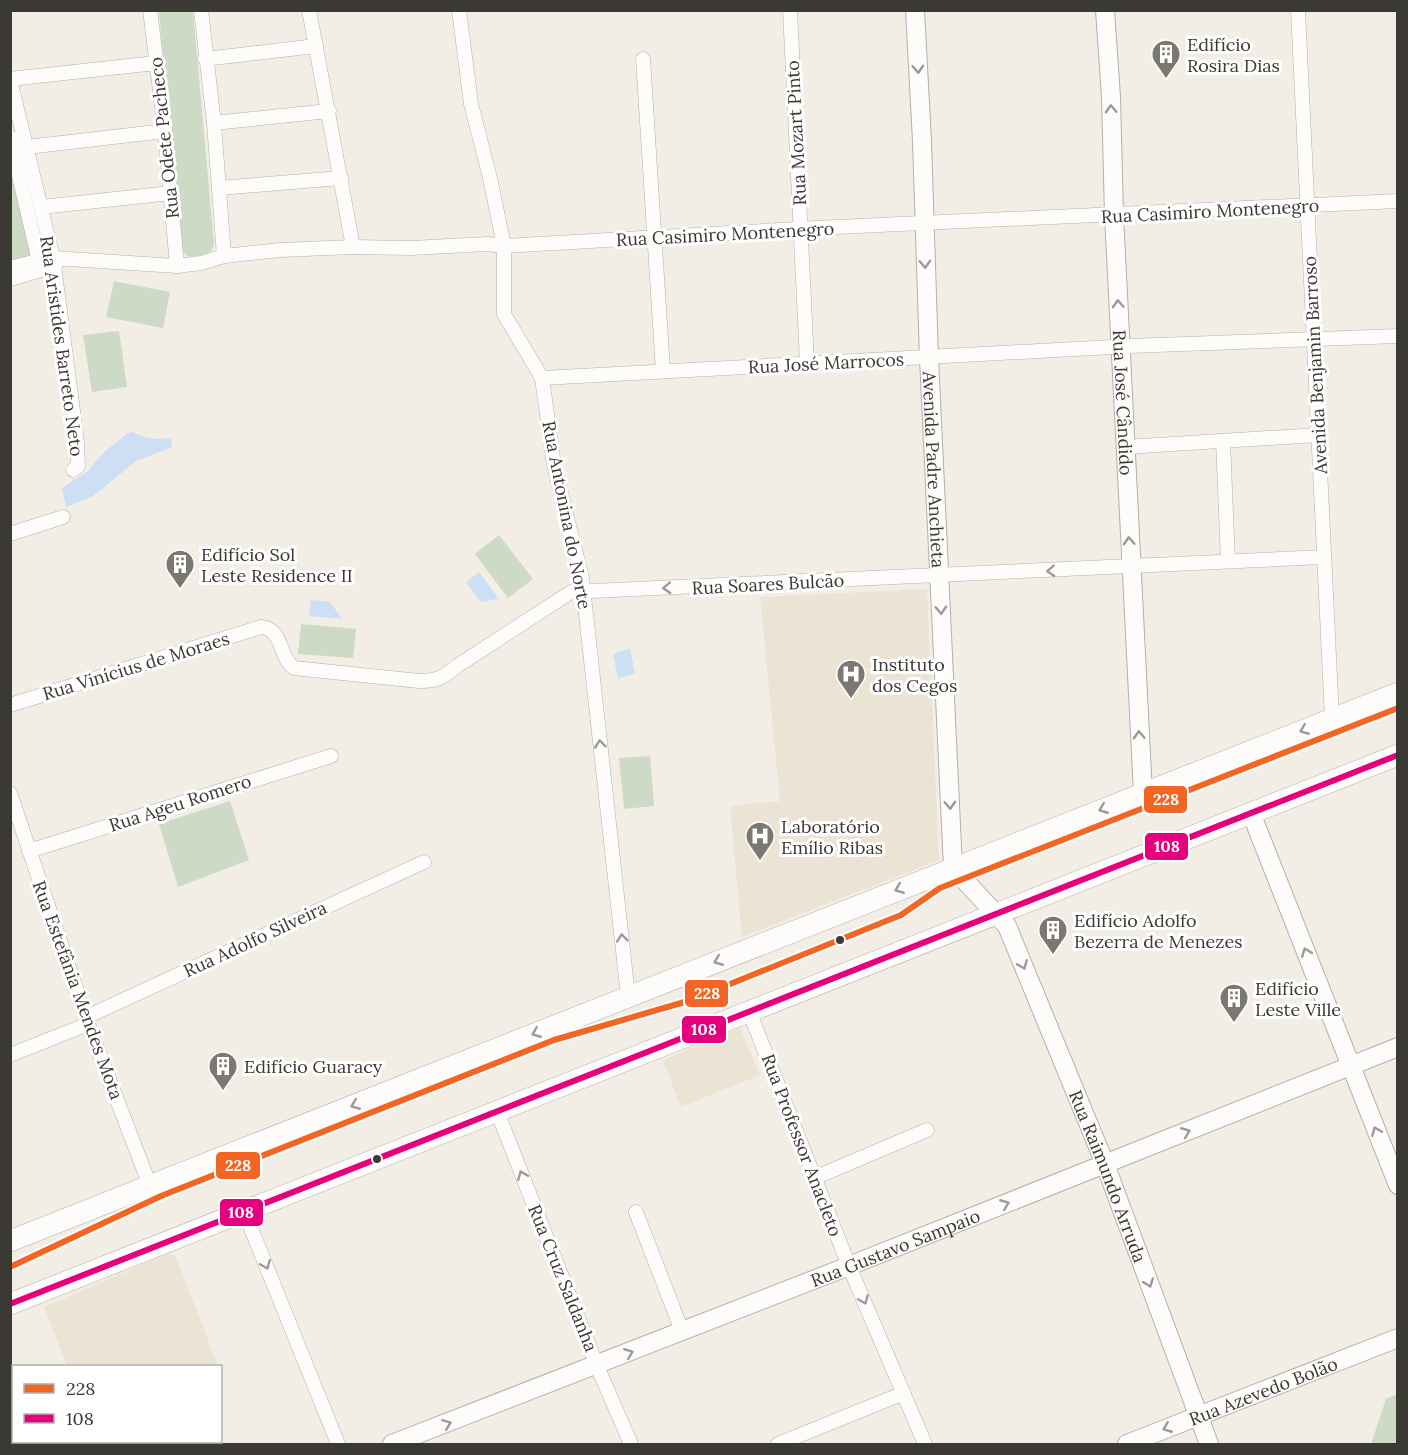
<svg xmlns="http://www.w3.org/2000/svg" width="1408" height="1455" viewBox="0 0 1408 1455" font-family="Lora,serif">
  <rect width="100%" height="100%" fill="#f2eee5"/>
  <g fill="#ebe4d4">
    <polygon points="927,589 939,860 742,937 730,806 780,801 760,597"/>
    <polygon points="740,1028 760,1075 681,1107 663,1060"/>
    <polygon points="169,1253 176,1257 218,1366 67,1366 44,1307"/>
  </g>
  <g fill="#cddac6">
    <path d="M159 11H193L214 244C212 257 198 256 187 256L181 248Z"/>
    <polygon points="10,137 38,254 10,268"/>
    <polygon points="114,281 170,292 163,328 106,317"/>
    <polygon points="119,331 127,387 92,392 83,335"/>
    <polygon points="499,535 533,579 508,598 475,554"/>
    <polygon points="301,624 356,629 353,658 298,654"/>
    <polygon points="650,756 654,806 624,809 619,758"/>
    <polygon points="230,801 249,860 178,887 159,824"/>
    <polygon points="1397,1394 1397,1444 1371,1444 1386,1399"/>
  </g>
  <g fill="#cddff4">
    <polygon points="132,432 144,437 156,439 171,438 172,447 136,461 93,496 66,507 62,488 88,471 103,453 128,433"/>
    <polygon points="479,572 499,599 481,602 466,582"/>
    <polygon points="311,600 330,602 342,619 309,616"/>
    <polygon points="630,648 635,673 618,679 613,654"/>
  </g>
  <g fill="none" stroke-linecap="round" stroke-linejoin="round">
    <g stroke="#b3b0a9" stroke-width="15">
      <g id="street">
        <polyline points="150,10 165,131 177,266"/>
        <polyline points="201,10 214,123 224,256"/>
        <polyline points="309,10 353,247"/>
        <polyline points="459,10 471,104 490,178 504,246 504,314 542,378 554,465 582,578 628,996"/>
        <polyline points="790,10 807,363"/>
        <polyline points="1298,10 1332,719"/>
        <polyline points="205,59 316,46"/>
        <polyline points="643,59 663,371"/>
        <polyline points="10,79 156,63"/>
        <polyline points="10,80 53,258 77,442 78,466 73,470"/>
        <polyline points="214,123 329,111"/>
        <polyline points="10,137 38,257 33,262 10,268"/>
        <polyline points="27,147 165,131"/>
        <polyline points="219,188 341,178"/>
        <polyline points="41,207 171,193"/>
        <polyline points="53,258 177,266 201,263 224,256 280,250 353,247 411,248 487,244 504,246 815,228 1398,201"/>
        <polyline points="10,279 55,266"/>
        <polyline points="542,378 1130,346 1398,336"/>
        <polyline points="1223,441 1228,561"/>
        <polyline points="1125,447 1318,435"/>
        <polyline points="10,534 63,517"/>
        <path d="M10 705 261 627C284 629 278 657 294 668L419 681C438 681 442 678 457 666L571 592 1324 557"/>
        <polyline points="10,793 88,1024 150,1186"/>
        <polyline points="29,851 331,756"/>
        <polyline points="749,1011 849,1266 925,1444"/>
        <polyline points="86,1017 424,862"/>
        <polyline points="10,1055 88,1024"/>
        <polyline points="497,1111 597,1366 631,1444"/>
        <polyline points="814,1178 927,1130"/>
        <polyline points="244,1211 338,1444"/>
        <polyline points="636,1212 682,1331"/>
        <polyline points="10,1413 14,1421"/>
        <polyline points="22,1442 23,1444"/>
        <polyline points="778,1444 904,1393"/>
      </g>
    </g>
    <g stroke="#b3b0a9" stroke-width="20">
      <g id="secondary">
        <path id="s1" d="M915 10 922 141 929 358 953 868 1007 926 1105 1164 1209 1444"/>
        <path id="s2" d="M1105 10 1111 97 1114 215 1143 794"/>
        <polyline points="1251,813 1398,1185"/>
        <path id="s3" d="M392 1444 849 1266 1398 1047"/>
        <path id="s4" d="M1127 1444 1398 1338"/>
      </g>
    </g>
    <g stroke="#b3b0a9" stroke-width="22">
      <g id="primary">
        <polyline points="10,1241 1398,693"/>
        <polyline points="10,1304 1398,755"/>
      </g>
    </g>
    <use href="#street" stroke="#fdfcfb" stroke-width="14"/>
    <use href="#secondary" stroke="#fdfcfb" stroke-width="18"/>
    <use href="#primary" stroke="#fdfcfb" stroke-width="21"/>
    <g stroke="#fff" stroke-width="10">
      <polyline id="bus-1" points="10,1267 161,1196 554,1040 688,1001 901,915 940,888 1398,708"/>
    </g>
    <g stroke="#fff" stroke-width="10">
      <polyline id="bus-2" points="10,1304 1398,755"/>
    </g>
    <use href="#bus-1" stroke="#f26522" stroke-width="6"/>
    <use href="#bus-2" stroke="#e5007d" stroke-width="6"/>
  </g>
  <defs><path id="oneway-chevron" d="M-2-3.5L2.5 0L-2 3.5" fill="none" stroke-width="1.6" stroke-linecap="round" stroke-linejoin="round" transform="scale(1.5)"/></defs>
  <g stroke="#9c9a97">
    <use href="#oneway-chevron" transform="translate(918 69) rotate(87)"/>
    <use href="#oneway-chevron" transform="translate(1111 109) rotate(-93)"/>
    <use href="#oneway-chevron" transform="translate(925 264) rotate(88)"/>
    <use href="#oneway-chevron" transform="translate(1118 304) rotate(-93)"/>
    <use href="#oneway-chevron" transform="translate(1129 541) rotate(-93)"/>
    <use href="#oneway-chevron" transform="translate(1051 571) rotate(177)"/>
    <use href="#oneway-chevron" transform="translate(667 588) rotate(177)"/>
    <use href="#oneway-chevron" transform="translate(941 610) rotate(87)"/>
    <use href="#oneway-chevron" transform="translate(1304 730) rotate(158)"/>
    <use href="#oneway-chevron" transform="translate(1139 735) rotate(-93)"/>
    <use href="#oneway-chevron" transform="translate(600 744) rotate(-96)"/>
    <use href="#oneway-chevron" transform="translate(950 805) rotate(87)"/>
    <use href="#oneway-chevron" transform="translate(1103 809) rotate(158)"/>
    <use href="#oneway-chevron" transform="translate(899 889) rotate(158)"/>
    <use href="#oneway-chevron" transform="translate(622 938) rotate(-96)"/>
    <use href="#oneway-chevron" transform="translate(1306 952) rotate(-111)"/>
    <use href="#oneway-chevron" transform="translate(718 961) rotate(158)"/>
    <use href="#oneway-chevron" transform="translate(1023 965) rotate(68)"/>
    <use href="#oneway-chevron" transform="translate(536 1033) rotate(158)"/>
    <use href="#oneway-chevron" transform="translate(355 1105) rotate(158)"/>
    <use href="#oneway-chevron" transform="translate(1376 1131) rotate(-112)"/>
    <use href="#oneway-chevron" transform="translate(1186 1132) rotate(-22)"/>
    <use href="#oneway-chevron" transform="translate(522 1175) rotate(-112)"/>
    <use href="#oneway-chevron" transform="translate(1005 1204) rotate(-22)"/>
    <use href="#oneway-chevron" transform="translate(266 1265) rotate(68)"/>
    <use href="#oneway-chevron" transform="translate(1149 1283) rotate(70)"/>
    <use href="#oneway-chevron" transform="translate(864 1300) rotate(67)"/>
    <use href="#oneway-chevron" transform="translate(629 1353) rotate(-22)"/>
    <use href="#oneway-chevron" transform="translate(447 1424) rotate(-21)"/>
    <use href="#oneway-chevron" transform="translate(1167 1428) rotate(158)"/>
  </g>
  <defs>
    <g id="building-pin" transform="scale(1.5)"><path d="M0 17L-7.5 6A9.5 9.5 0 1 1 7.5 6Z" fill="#7b7871" stroke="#fff"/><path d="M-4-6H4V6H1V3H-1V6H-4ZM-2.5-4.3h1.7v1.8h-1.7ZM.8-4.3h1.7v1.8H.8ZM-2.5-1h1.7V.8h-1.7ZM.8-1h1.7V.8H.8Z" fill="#fff"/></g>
    <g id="hospital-pin" transform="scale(1.5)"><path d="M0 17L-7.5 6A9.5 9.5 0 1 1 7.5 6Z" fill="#7b7871" stroke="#fff"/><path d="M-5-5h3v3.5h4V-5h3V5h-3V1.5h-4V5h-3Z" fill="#fff"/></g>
  </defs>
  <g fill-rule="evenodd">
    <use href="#building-pin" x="1166" y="54"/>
    <use href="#building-pin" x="180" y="564"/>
    <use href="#hospital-pin" x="851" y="674"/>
    <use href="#hospital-pin" x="760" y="836"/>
    <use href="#building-pin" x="1053" y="930"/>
    <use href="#building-pin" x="1234" y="998"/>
    <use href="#building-pin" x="223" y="1066"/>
  </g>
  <g fill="#3b3933" stroke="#fff" stroke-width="2">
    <circle cx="840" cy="940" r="5"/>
    <circle cx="377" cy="1159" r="5"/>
  </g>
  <g text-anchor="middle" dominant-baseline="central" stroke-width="6" stroke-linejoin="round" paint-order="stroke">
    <g font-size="18" fill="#3b3933" stroke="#fff" text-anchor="start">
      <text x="1187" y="44">Edifício<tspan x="1187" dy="21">Rosira Dias</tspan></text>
      <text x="201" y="554">Edifício Sol<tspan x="201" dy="21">Leste Residence II</tspan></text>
      <text x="872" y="664">Instituto<tspan x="872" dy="21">dos Cegos</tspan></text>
      <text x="781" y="826">Laboratório<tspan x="781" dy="21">Emílio Ribas</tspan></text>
      <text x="1074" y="920">Edifício Adolfo<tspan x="1074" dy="21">Bezerra de Menezes</tspan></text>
      <text x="1255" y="988">Edifício<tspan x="1255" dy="21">Leste Ville</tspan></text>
      <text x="244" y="1066">Edifício Guaracy</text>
    </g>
    <g font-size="18" fill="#3b3933" stroke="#fff">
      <text transform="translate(796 133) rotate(-93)">Rua Mozart Pinto</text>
      <text transform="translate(164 138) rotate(-96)">Rua Odete Pacheco</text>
      <text transform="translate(1210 211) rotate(-3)">Rua Casimiro Montenegro</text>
      <text transform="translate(725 234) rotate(-3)">Rua Casimiro Montenegro</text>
      <text transform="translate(62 346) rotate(82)">Rua Aristides Barreto Neto</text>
      <text transform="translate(826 363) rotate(-3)">Rua José Marrocos</text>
      <text transform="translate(1315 365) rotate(-93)">Avenida Benjamin Barroso</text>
      <text stroke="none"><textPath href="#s2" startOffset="393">Rua José Cândido</textPath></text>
      <text stroke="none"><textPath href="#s1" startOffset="460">Avenida Padre Anchieta</textPath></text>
      <text transform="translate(567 515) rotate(79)">Rua Antonina do Norte</text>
      <text transform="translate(768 584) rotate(-3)">Rua Soares Bulcão</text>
      <text transform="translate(136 666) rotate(-17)">Rua Vinícius de Moraes</text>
      <text transform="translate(180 803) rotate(-18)">Rua Ageu Romero</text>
      <text transform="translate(255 939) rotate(-25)">Rua Adolfo Silveira</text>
      <text transform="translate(78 990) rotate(70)">Rua Estefânia Mendes Mota</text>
      <text transform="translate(802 1145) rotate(69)">Rua Professor Anacleto</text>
      <text stroke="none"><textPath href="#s1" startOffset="1208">Rua Raimundo Arruda</textPath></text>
      <text stroke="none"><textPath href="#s3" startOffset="540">Rua Gustavo Sampaio</textPath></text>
      <text transform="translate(563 1278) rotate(68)">Rua Cruz Saldanha</text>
      <text stroke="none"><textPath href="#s4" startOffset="146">Rua Azevedo Bolão</textPath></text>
    </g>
  </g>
  <g stroke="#fff" stroke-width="2">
    <rect x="1143" y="785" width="45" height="29" rx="6" fill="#f26522"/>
    <rect x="1144" y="832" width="45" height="29" rx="6" fill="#e5007d"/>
    <rect x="684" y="979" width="45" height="29" rx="6" fill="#f26522"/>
    <rect x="681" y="1015" width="46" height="29" rx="6" fill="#e5007d"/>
    <rect x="215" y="1151" width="46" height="29" rx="6" fill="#f26522"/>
    <rect x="219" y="1198" width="45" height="29" rx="6" fill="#e5007d"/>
  </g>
  <g font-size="16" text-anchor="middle" font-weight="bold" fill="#fff">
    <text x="1166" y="805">228</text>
    <text x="1167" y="852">108</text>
    <text x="707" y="999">228</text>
    <text x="704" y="1035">108</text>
    <text x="238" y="1171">228</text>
    <text x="241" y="1218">108</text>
  </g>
  <rect width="1408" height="1455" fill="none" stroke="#3b3933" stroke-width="24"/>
  <rect x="12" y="1365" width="210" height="78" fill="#ffffff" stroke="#b1b0ad" stroke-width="1.5"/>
  <rect x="24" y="1384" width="30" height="9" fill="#f26522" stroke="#b1b0ad" stroke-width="1.5"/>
  <text x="66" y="1395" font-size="18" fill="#3b3933">228</text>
  <rect x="24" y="1414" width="30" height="9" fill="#e5007d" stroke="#b1b0ad" stroke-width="1.5"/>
  <text x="66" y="1425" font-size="18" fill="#3b3933">108</text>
</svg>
